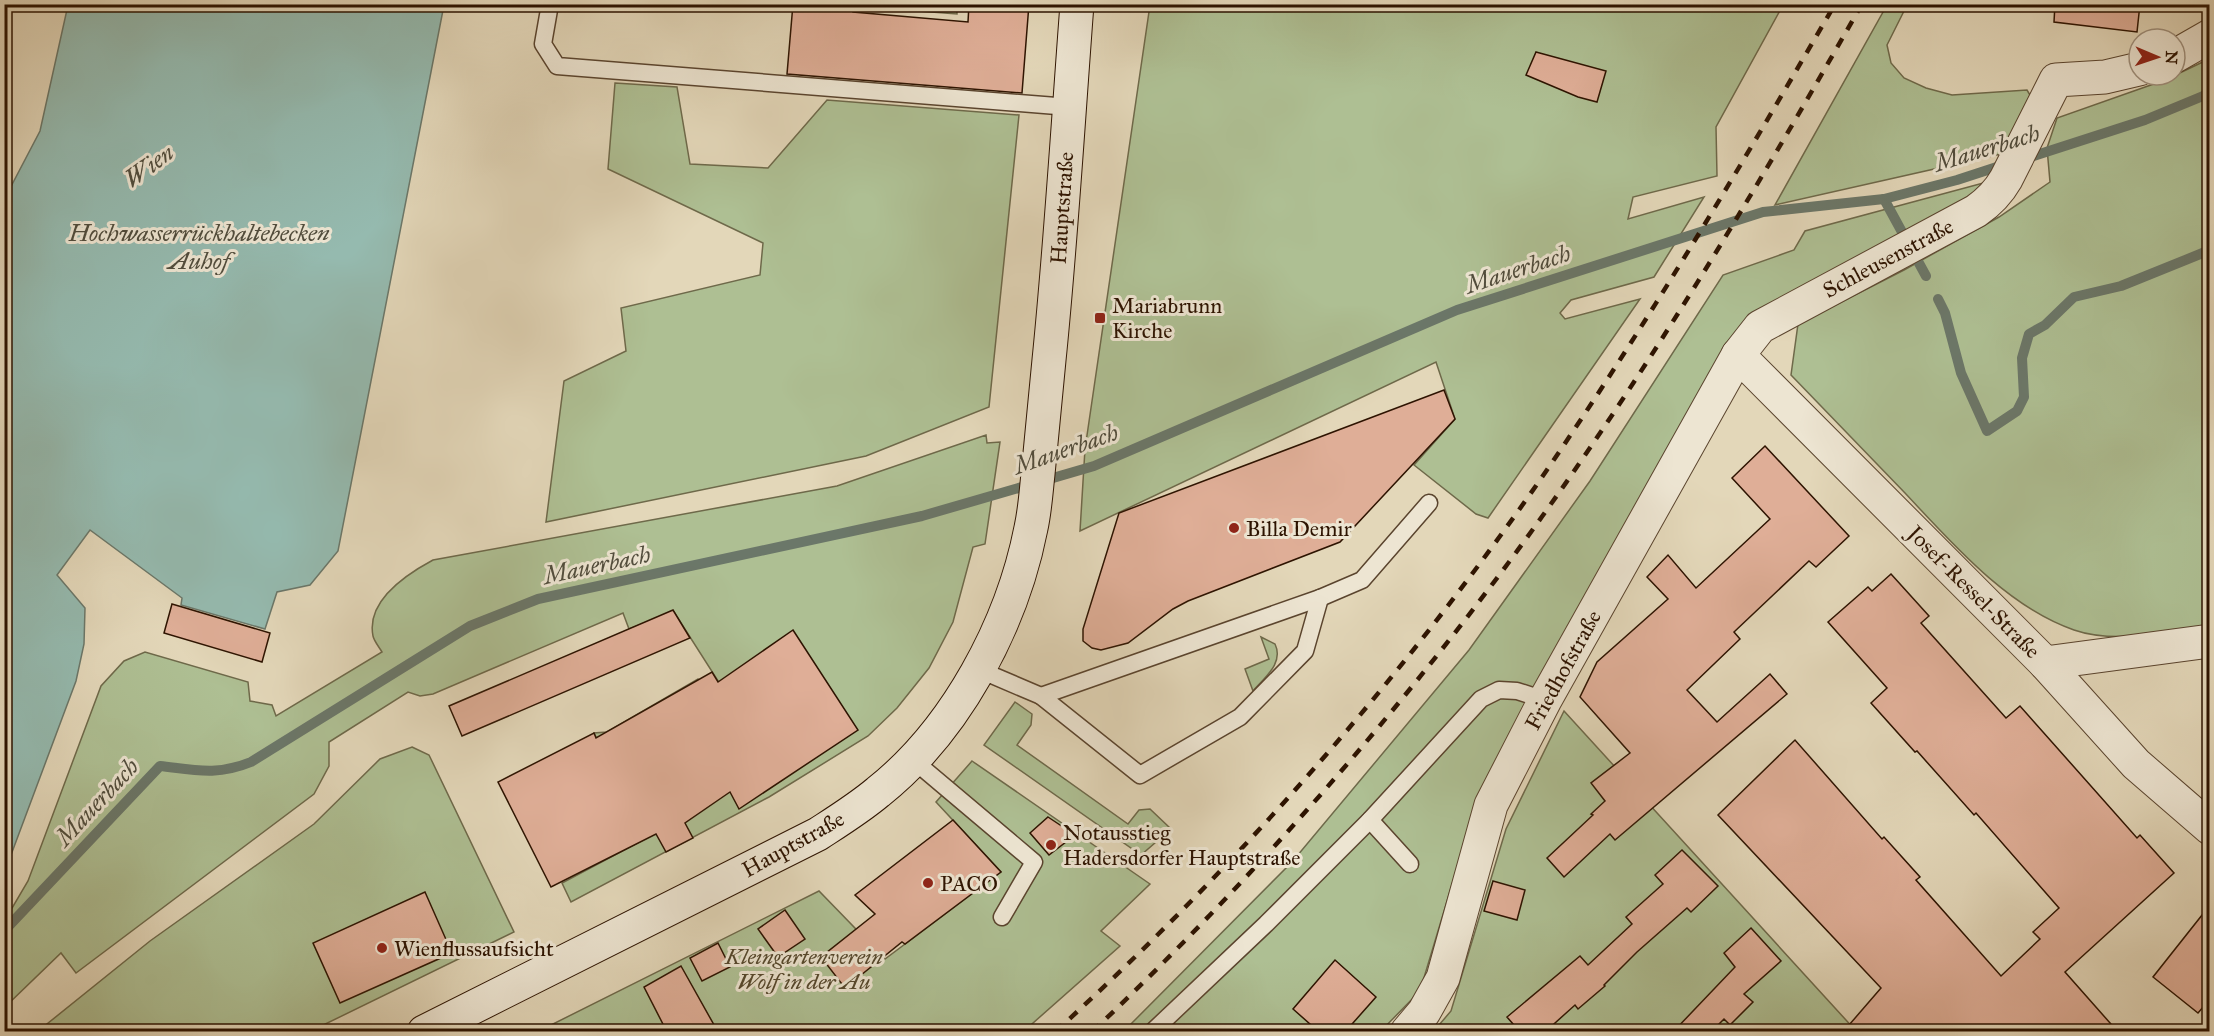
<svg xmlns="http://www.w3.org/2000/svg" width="2214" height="1036" viewBox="0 0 2214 1036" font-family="'IM FELL Great Primer',serif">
  <rect width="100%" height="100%" fill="#e3d7b9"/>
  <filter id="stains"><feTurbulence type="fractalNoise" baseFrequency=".00333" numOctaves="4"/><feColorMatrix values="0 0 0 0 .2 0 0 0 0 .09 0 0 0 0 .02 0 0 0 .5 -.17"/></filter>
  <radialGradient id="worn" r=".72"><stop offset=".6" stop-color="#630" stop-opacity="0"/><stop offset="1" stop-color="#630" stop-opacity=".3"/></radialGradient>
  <g fill="#aebf93" stroke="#6e694a" stroke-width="1.5">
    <polygon points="865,4 957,4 957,14 865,7"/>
    <polygon points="1150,5 1783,5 1716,127 1717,176 1633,197 1628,219 1704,197 1654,277 1571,300 1560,313 1565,319 1640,299 1488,518 1476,514 1414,465 1455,419 1436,362 1080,531 1085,449"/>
    <polygon points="1887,5 1907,5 1887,45 1891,63 1904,78 1926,88 1952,95 2027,90 2033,100 2005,153 1775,205"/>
    <path d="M2209 59V628C2168 632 2114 644 2074 630 2007 607 1952 543 1905 493 1867 454 1829 414 1791 375L1798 324 1904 270 1999 217 2050 182 2047 148 2057 118 2165 80Z"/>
    <polygon points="615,83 677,87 690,164 768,168 827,100 1019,115 989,407 866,456 546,522 564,381 626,351 621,308 760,275 763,243 608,169"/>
    <polygon points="1987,182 1971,205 1753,317 1478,798 1420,991 1381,1031 1123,1032 1292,862 1469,650 1590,481 1723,275 1794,250 1805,231"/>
    <path d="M986 435 987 443 1000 442 985 544 973 547 953 622 929 668 897 708 868 736 769 797 571 902 562 883 647 838 594 733 607 732 698 679 724 718 736 709 674 612 629 629 623 613 433 694 420 696 408 692 329 742V766L314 794 76 973 61 953 5 1007V920L28 881 101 686 124 661 145 652 248 682 250 701 272 705 276 716 382 652C379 647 374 641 373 636 366 601 407 574 433 560L837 486Z"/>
    <path d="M1261 637 1275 644C1284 663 1265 677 1253 691L1245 669 1269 659Z"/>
    <polygon points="1015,702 1032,714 1031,725 1017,745 1128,824 1139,810 1150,809 1171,829 1141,855 984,745"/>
    <polygon points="1564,711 1856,1031 1433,1032 1451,1011 1506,829"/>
    <polygon points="412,747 429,755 514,932 311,1031 37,1032 150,941 314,824 380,759"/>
    <polygon points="972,761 1150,884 1101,931 1120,946 1024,1031 537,1032 819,891 885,959 1001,872 936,802"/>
  </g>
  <polygon fill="#95baaf" stroke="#6b7769" stroke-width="1.5" points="68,5 444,5 338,551 310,585 277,592 265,629 181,605 182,598 90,530 57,575 85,608 84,644 76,681 5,871 5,198 40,131"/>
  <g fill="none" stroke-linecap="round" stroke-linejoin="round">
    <g stroke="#6b7769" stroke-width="10">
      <polyline points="2024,159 2145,120 2203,96 2210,91"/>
      <polyline points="1884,199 1926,276"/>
      <polyline points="1938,299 1945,313 1961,373 1987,431 2017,411 2024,397 2022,358 2029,334 2045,325 2074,297 2121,286 2210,250"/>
      <path d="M4 931 160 766C195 770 217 776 251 762L470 626 538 599 922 516 1094 466 1457 310 1763 212 1884 199 1957 180 2006 164"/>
    </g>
  </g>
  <g fill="#dfae97" stroke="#2d1300" stroke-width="1.5">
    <polygon points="793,4 853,4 853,12 968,22 969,4 1029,4 1022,93 787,74"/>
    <polygon points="2055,4 2140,4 2137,32 2054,22"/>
    <polygon points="1536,52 1606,71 1597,102 1578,97 1526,75"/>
    <polygon points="1444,390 1455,419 1340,542 1188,601 1173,609 1128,643 1101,650 1092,648 1083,641 1083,629 1119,513"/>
    <polygon points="1765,446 1849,536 1816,567 1809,561 1734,632 1740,639 1687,690 1717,722 1770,674 1787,694 1615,840 1610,834 1564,877 1547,858 1593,815 1591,814 1605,801 1591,783 1630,753 1580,697 1597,662 1668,599 1647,577 1668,555 1696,588 1770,519 1732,478"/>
    <polygon points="1891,574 1929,616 1921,623 2006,718 2020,706 2137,838 2140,835 2174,873 2065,972 2118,1032 1843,1032 1881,988 1718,815 1795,740 1882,839 1884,837 1920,877 1916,880 2001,976 2040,939 2033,932 2059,908 1976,813 1974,815 1917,751 1915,752 1871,703 1887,688 1828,622 1868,587 1872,591"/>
    <polygon points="172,604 270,633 262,662 164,633"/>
    <polygon points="673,610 690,638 462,736 449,706"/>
    <polygon points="793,630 858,730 739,809 730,792 685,823 693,838 666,852 656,834 551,887 498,782 594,733 596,738 712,672 718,682"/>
    <polygon points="1048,817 1075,835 1049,855 1030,833"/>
    <polygon points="953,820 1001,872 905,944 902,942 845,988 821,957 875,914 855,895"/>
    <polygon points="1682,850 1718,886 1691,912 1687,908 1637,952 1604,985 1605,986 1578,1009 1575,1005 1545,1032 1520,1032 1507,1017 1580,956 1588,965 1632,924 1626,917 1663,884 1655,875"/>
    <polygon points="1493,881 1525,890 1517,920 1484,911"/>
    <polygon points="425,892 452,953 340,1003 313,943"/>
    <polygon points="2210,905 2210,999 2198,1013 2153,977"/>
    <polygon points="785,910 805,939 778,957 758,929"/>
    <polygon points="1751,928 1781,961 1744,994 1753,1002 1730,1025 1724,1019 1711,1032 1673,1032 1735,967 1724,953"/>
    <polygon points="718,943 730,967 702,981 690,958"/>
    <polygon points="1335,960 1376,997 1345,1032 1319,1032 1293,1009"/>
    <polygon points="681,966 718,1032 667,1032 644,987"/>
  </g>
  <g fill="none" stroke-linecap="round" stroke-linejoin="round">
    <g stroke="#5a442e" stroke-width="19">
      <g id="service">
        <polyline points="550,4 543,44 557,66 1069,107"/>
        <polyline points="980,670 1041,696 1320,598 1362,580 1429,503"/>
        <polyline points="1041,696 1140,775 1240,717 1305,651 1320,598"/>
        <polyline points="913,760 1034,862 1002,917"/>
        <polyline points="1370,820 1410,864"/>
        <polyline points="1152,1032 1266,924 1370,820 1481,699 1499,690 1517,691 1545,700"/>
      </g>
    </g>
    <g stroke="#5a442e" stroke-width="35">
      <g id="minor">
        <polyline points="2175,56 2210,36"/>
        <polyline points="1738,355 2045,663 2136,764 2210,828"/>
        <polyline points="2045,663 2210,641"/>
        <path d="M1407 1032 1424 1012 1443 978 1491 805 1545 700 1738 355 1760 327 1976 211C1989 202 1998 193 2006 179L2056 80 2105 77 2139 69"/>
      </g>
    </g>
    <g stroke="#2d1300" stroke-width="35">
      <path id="secondary" d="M424 1032 818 834C838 821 859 808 878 792 956 730 1012 625 1031 528 1035 510 1036 492 1038 474 1042 436 1045 398 1049 360 1061 242 1068 123 1077 4"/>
    </g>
    <use href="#service" stroke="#ede5d2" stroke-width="16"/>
    <use href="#minor" stroke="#ede5d2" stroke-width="33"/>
    <use href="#secondary" stroke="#ede5d2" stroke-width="33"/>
    <g stroke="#2d1300" stroke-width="4.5" stroke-dasharray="10 10" stroke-linecap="butt">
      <path d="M1055 1032C1236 868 1400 681 1540 480 1646 326 1741 166 1835 4"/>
      <path d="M1092 1032C1244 888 1383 731 1509 562 1640 385 1753 195 1862 4"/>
    </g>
  </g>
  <g fill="#8f2418" stroke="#ede5d2" stroke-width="2">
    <rect x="1094" y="312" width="12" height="12" rx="3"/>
    <circle cx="1234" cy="528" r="6"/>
    <circle cx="1051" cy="845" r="6"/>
    <circle cx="928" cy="883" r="6"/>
    <circle cx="382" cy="948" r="6"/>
  </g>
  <g text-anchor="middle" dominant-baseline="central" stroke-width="6" stroke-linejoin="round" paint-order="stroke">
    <g font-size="22" fill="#2d1300" stroke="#ede5d2">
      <text transform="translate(1062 208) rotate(-86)">Hauptstraße</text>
      <text transform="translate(1888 258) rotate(-28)">Schleusenstraße</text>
      <text transform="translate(1974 592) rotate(45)">Josef-Ressel-Straße</text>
      <text transform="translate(1563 670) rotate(-61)">Friedhofstraße</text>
      <text transform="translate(793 844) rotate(-29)">Hauptstraße</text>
    </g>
    <g font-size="22" fill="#2d1300" stroke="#ede5d2" text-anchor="start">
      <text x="1112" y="305">Mariabrunn<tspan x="1112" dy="25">Kirche</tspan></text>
      <text x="1246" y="528">Billa Demir</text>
      <text x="1063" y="832">Notausstieg<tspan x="1063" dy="25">Hadersdorfer Hauptstraße</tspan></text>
      <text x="940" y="883">PACO</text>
      <text x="394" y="948">Wienflussaufsicht</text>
    </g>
    <g font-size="22" font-style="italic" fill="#54472c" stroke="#ede5d2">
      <text x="804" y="956">Kleingartenverein<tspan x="804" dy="25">Wolf in der Au</tspan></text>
    </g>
    <g font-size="24" font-style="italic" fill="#514d3d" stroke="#ede5d2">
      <text transform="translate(1987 148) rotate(-17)">Mauerbach</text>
      <text transform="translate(149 166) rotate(-36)">Wien</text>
      <text x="199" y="233">Hochwasserrückhaltebecken<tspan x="199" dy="28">Auhof</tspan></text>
      <text transform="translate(1518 269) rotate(-18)">Mauerbach</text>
      <text transform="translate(1066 449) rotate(-19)">Mauerbach</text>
      <text transform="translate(597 565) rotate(-12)">Mauerbach</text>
      <text transform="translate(97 802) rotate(-47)">Mauerbach</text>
    </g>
  </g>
  <rect width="2214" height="1036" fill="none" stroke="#e3d7b9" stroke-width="24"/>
  <rect x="6" y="6" width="2202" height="1024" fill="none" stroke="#2d1300" stroke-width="3"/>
  <rect x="12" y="12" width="2190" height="1012" fill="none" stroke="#2d1300" stroke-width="1.5"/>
  <g transform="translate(2157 57) rotate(92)"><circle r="28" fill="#ede5d2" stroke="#a0917e" stroke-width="1.5"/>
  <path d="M0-4.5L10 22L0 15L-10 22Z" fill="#8f2418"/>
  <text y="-9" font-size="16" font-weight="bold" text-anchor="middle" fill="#2d1300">N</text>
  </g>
  <rect width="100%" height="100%" filter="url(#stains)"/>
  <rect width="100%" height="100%" fill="url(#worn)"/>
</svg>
